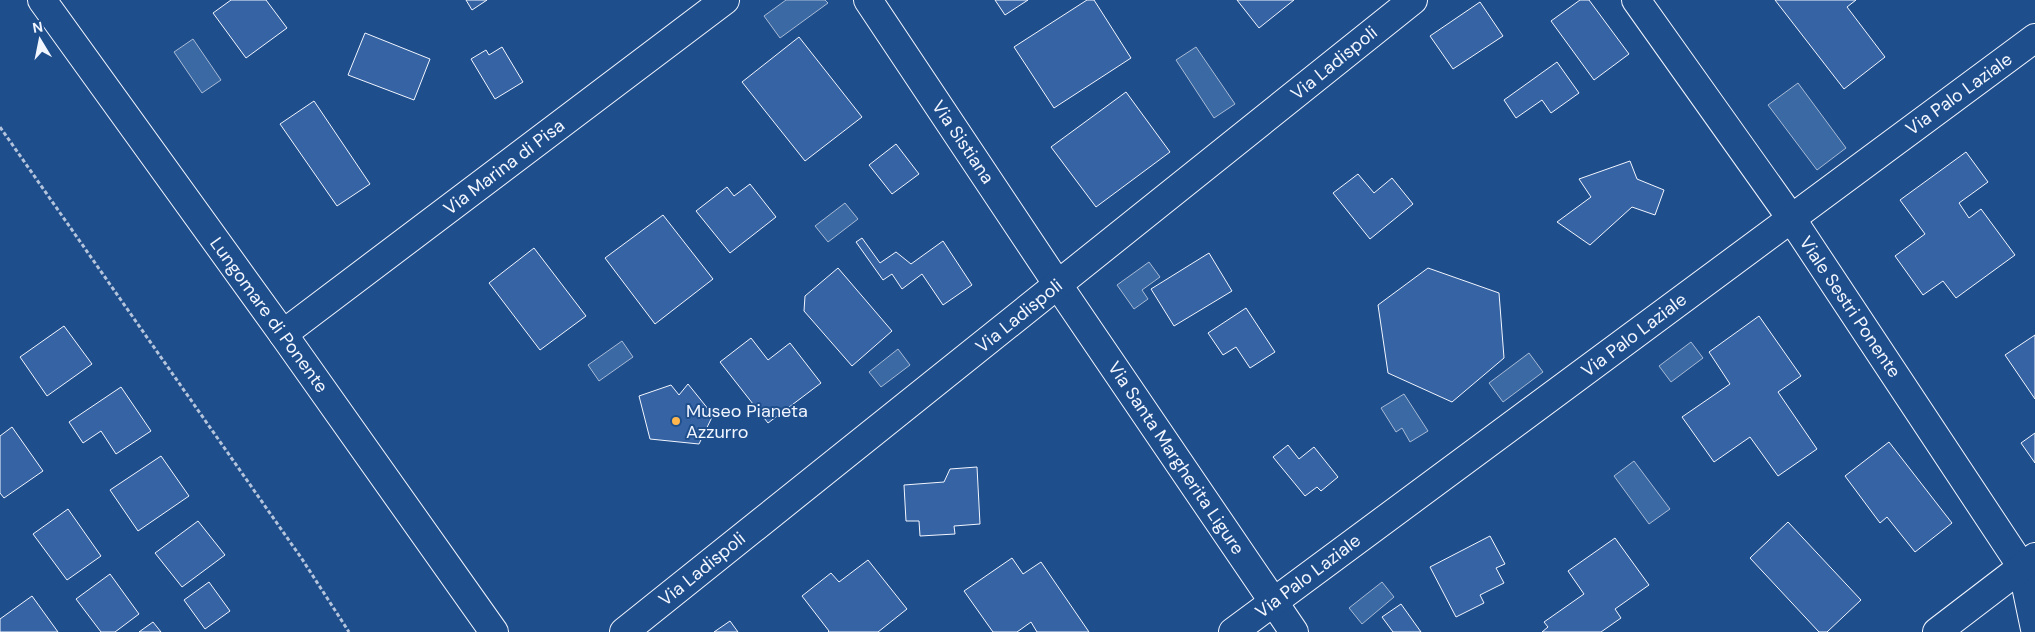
<svg xmlns="http://www.w3.org/2000/svg" width="2035" height="632" viewBox="0 0 2035 632" font-family="'DM Sans',sans-serif">
  <rect width="100%" height="100%" fill="#1f4e8c"/>
  <g fill="#3b69a3" stroke="#a8bbd7">
    <polygon points="786,0 825,0 828,3 780,38 764,16"/>
    <polygon points="193,39 221,80 202,93 174,52"/>
    <polygon points="1196,47 1235,104 1214,118 1176,60"/>
    <polygon points="1798,83 1846,148 1817,170 1768,105"/>
    <polygon points="845,203 858,219 828,242 815,226"/>
    <polygon points="1149,262 1160,277 1142,290 1148,299 1134,309 1117,285"/>
    <polygon points="622,341 633,357 599,381 588,365"/>
    <polygon points="1691,342 1703,358 1671,382 1659,366"/>
    <polygon points="898,349 910,365 881,387 869,372"/>
    <polygon points="1529,353 1543,372 1503,402 1489,383"/>
    <polygon points="1404,394 1428,431 1410,442 1402,428 1396,432 1381,408"/>
    <polygon points="1634,461 1670,509 1649,524 1614,476"/>
    <polygon points="1382,582 1394,597 1362,624 1349,608"/>
  </g>
  <g fill="#3563a3" stroke="#f2f6ff">
    <polygon points="231,0 266,0 287,28 246,58 213,13"/>
    <polygon points="466,0 487,0 472,10"/>
    <polygon points="995,0 1028,0 1005,15"/>
    <polygon points="1087,0 1094,0 1131,58 1054,108 1014,47"/>
    <polygon points="1237,0 1294,0 1259,28"/>
    <polygon points="1580,0 1589,0 1629,54 1594,80 1551,21"/>
    <polygon points="1775,0 1856,0 1847,7 1885,57 1844,89"/>
    <polygon points="1480,2 1503,36 1453,69 1430,36"/>
    <polygon points="365,33 430,59 414,100 348,75"/>
    <polygon points="799,37 862,117 805,161 742,82"/>
    <polygon points="502,47 523,82 495,99 471,59 486,50 489,55"/>
    <polygon points="1557,62 1579,93 1551,113 1542,100 1516,118 1504,100"/>
    <polygon points="1126,92 1170,152 1096,207 1051,147"/>
    <polygon points="314,101 370,184 337,206 280,124"/>
    <polygon points="896,144 919,174 892,194 869,165"/>
    <polygon points="1966,152 1988,182 1959,203 1969,218 1981,209 2015,255 1956,298 1943,281 1923,295 1895,256 1925,234 1900,200"/>
    <polygon points="1630,161 1637,179 1664,190 1655,215 1632,207 1590,245 1557,222 1591,197 1579,179"/>
    <polygon points="1358,174 1374,193 1392,178 1413,204 1370,239 1333,193"/>
    <polygon points="750,184 776,217 730,253 696,211 727,187 734,196"/>
    <polygon points="663,215 713,279 655,324 605,258"/>
    <polygon points="862,238 880,263 896,252 911,264 943,241 972,285 943,305 922,274 902,289 892,274 883,280 856,242"/>
    <polygon points="534,248 586,316 540,350 489,283"/>
    <polygon points="1209,253 1232,291 1174,326 1151,289"/>
    <polygon points="838,268 892,331 852,366 804,311 805,296"/>
    <polygon points="1428,268 1499,293 1504,358 1452,402 1388,373 1378,305"/>
    <polygon points="1246,308 1275,352 1250,368 1236,347 1223,355 1208,333"/>
    <polygon points="1759,316 1801,376 1778,392 1817,449 1778,476 1750,437 1714,462 1682,417 1730,384 1709,352"/>
    <polygon points="64,326 92,364 47,396 20,357"/>
    <polygon points="2035,335 2035,399 2005,355"/>
    <polygon points="751,338 768,360 790,343 821,383 768,423 720,362"/>
    <polygon points="688,384 713,415 699,444 650,439 639,396 671,385 679,395"/>
    <polygon points="121,387 151,431 116,454 101,431 83,443 69,422"/>
    <polygon points="12,427 43,471 4,498 0,493 0,436"/>
    <polygon points="2035,433 2035,463 2021,443"/>
    <polygon points="1889,442 1952,523 1915,552 1887,517 1880,523 1845,476"/>
    <polygon points="1288,445 1299,459 1314,447 1338,477 1321,491 1317,487 1305,496 1273,457"/>
    <polygon points="161,456 189,496 138,531 110,490"/>
    <polygon points="977,467 980,524 954,526 955,534 920,536 919,521 906,521 904,485 944,482 950,469"/>
    <polygon points="68,509 101,556 67,580 33,534"/>
    <polygon points="198,521 225,555 182,587 155,553"/>
    <polygon points="1788,522 1861,600 1827,632 1819,632 1750,558"/>
    <polygon points="1490,536 1505,564 1496,568 1504,583 1480,595 1484,603 1456,617 1430,567"/>
    <polygon points="1615,538 1649,585 1615,609 1621,618 1601,632 1542,632 1548,627 1544,622 1584,594 1568,571"/>
    <polygon points="1012,558 1023,574 1041,562 1089,632 1037,632 1031,622 1017,632 993,632 964,591"/>
    <polygon points="868,560 907,609 878,632 828,632 829,631 802,596 831,573 839,582"/>
    <polygon points="110,574 139,614 115,632 101,632 76,599"/>
    <polygon points="209,582 230,611 205,629 184,600"/>
    <polygon points="32,596 58,632 0,632 0,619"/>
    <polygon points="1401,604 1421,632 1393,632 1382,617"/>
    <polygon points="730,621 738,632 714,632"/>
    <polygon points="153,622 161,632 139,632"/>
  </g>
  <g fill="none" stroke-linecap="round" stroke-linejoin="round">
    <g stroke="#f2f6ff" stroke-width="30">
      <g id="minor">
        <polyline points="42,0 283,334 494,632"/>
        <polyline points="868,0 1058,285 1294,632"/>
        <polyline points="1636,0 1791,218 2022,567 2035,629"/>
        <polyline points="283,334 725,0"/>
        <polyline points="624,632 1413,0"/>
        <polyline points="1233,632 2035,38"/>
        <polyline points="1937,632 2035,557"/>
      </g>
    </g>
    <polyline stroke="#b3c4dc" stroke-width="3" stroke-dasharray="4 2.5" stroke-linecap="butt" points="0,127 302,559 349,632"/>
    <use href="#minor" stroke="#1f4e8c" stroke-width="28"/>
  </g>
  <circle fill="#ffb74d" stroke="#1f4e8c" stroke-width="2" cx="676" cy="421" r="5"/>
  <g text-anchor="middle" dominant-baseline="central" stroke-width="4" stroke-linejoin="round" paint-order="stroke">
    <g font-size="18" fill="#f2f6ff" stroke="#1f4e8c">
      <text transform="translate(1334 63) rotate(-39)">Via Ladispoli</text>
      <text transform="translate(1959 94) rotate(-36)">Via Palo Laziale</text>
      <text transform="translate(963 142) rotate(56)">Via Sistiana</text>
      <text transform="translate(504 167) rotate(-37)">Via Marina di Pisa</text>
      <text transform="translate(1850 307) rotate(56)">Viale Sestri Ponente</text>
      <text transform="translate(269 315) rotate(54)">Lungomare di Ponente</text>
      <text transform="translate(1019 316) rotate(-39)">Via Ladispoli</text>
      <text transform="translate(1634 335) rotate(-37)">Via Palo Laziale</text>
      <text transform="translate(1176 458) rotate(56)">Via Santa Margherita Ligure</text>
      <text transform="translate(702 569) rotate(-39)">Via Ladispoli</text>
      <text transform="translate(1308 576) rotate(-37)">Via Palo Laziale</text>
    </g>
    <g font-size="18" fill="#f2f6ff" stroke="#1f4e8c" text-anchor="start">
      <text x="686" y="411">Museo Pianeta<tspan x="686" dy="21">Azzurro</tspan></text>
    </g>
  </g>
  <g transform="translate(40 40) rotate(350)" stroke="#1f4e8c" stroke-width="4" paint-order="stroke">
  <path d="M0-4L9 19L0 12L-9 19Z" fill="#f2f6ff"/>
  <text y="-8" font-size="14" font-weight="bold" text-anchor="middle" fill="#f2f6ff">N</text>
  </g>
</svg>
